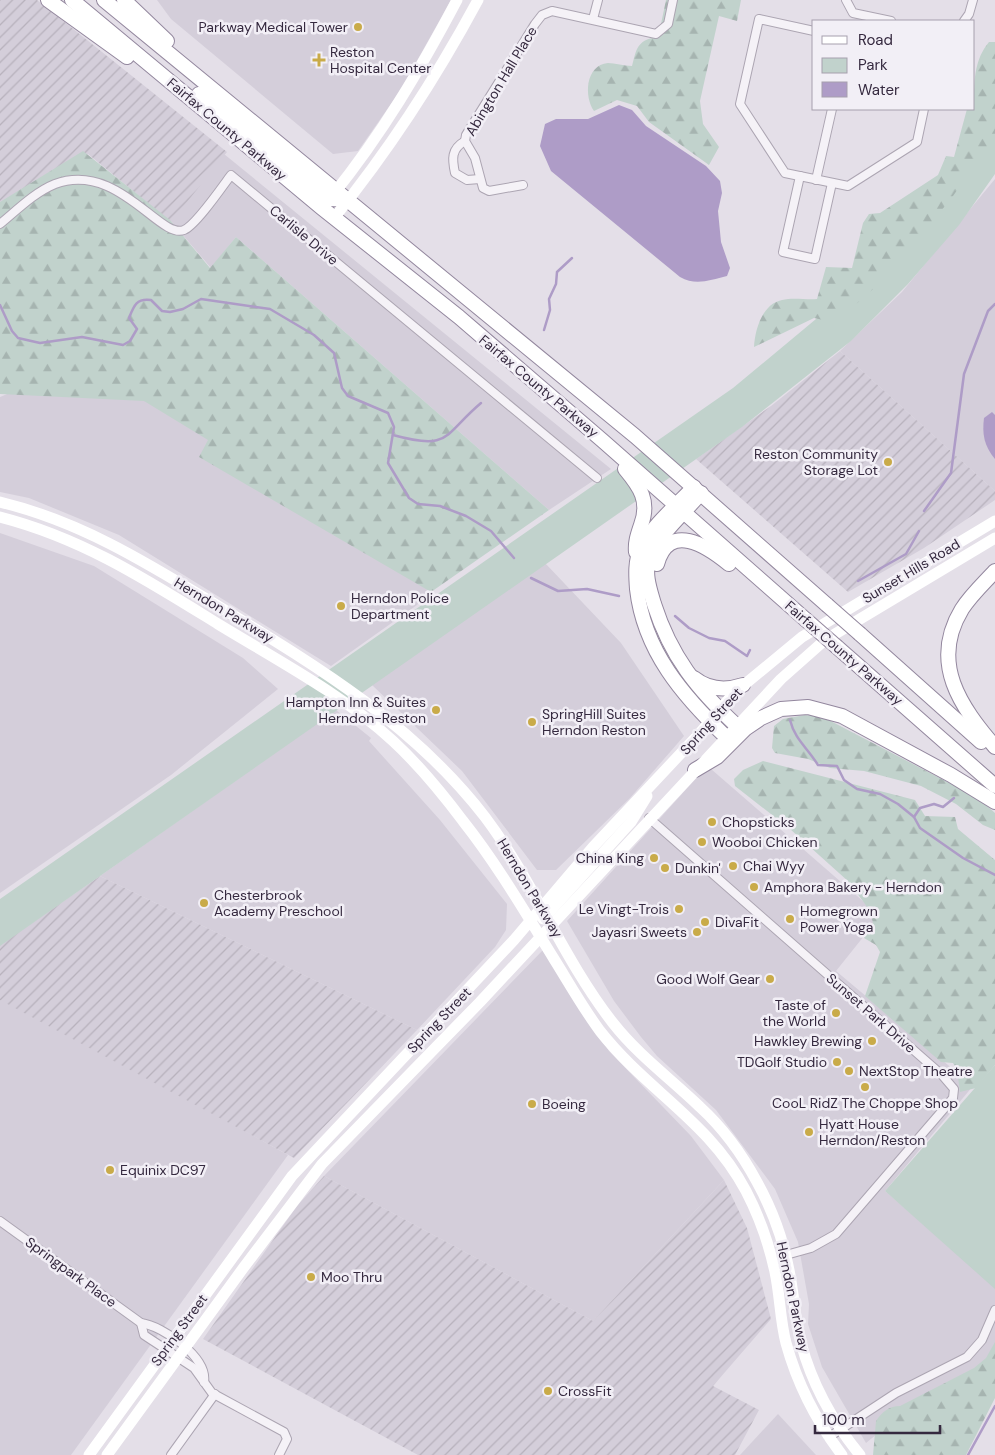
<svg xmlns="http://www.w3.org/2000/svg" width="995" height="1455" viewBox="0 0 995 1455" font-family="'DM Sans',sans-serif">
  <defs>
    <pattern id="industrial-furrows" width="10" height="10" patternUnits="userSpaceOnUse" patternTransform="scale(1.25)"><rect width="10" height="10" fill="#d4ceda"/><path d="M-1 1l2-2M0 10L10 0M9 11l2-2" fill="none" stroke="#b7b1bc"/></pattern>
    <pattern id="forest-firs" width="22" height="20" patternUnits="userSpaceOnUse" patternTransform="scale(1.25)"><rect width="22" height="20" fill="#c1d2cc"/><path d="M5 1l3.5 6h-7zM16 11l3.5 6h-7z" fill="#a6b4b0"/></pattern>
  </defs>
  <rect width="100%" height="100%" fill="#e4dfe8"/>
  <g fill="#d4ceda">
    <polygon points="157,0 451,0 400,91 358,151 333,154 171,19"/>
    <polygon points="224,154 611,469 549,510 236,237 211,268 170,220"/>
    <polygon points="995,179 995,491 840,351 902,292"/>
    <polygon points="31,384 152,399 439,573 417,605 331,666 119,535 29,498 0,492 0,397"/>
    <polygon points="0,533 94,566 243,658 278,689 171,775 0,893"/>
    <polygon points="545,563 621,643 684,736 630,798 556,870 537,870 462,771 372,685"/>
    <polygon points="336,710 371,738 369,741 440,820 507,904 506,930 495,947 417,1030 100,876"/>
    <polygon points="711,769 880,916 836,971 973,1086 885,1191 995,1286 995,1346 983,1372 904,1412 866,1443 822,1367 808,1324 809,1304 798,1242 775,1189 716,1110 657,1056 641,1037 614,1001 567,921 700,774"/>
    <polygon points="543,950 609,1051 691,1136 724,1180 593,1321 324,1176"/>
    <polygon points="0,996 288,1155 71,1455 0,1455"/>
    <polygon points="778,1414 816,1455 740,1455"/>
  </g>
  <g fill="url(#industrial-furrows)">
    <polygon points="0,0 37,0 227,152 171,222 88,154 0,204"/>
    <polygon points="840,351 995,491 995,500 924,548 848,592 696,459 771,406"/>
    <polygon points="100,876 417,1030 294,1158 0,1000 0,945"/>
    <polygon points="324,1176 593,1321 724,1180 747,1228 771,1319 713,1386 759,1410 735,1455 418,1455 203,1339 297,1206"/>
  </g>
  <g fill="#c1d2cc">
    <polygon points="995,104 995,174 959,225 908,284 851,341 742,427 0,946 0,899 733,388 834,304 923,208"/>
    <polygon points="995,1065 995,1289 885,1191"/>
  </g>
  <g fill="url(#forest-firs)">
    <path d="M666 0H741L737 21 719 16 700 101 703 124 719 147 709 165 649 122 637 106 617 100 594 111C584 97 585 65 608 63 615 63 624 66 632 66 636 52 636 42 652 38L661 24Z"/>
    <path d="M989 42H995V136L953 196 924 232 872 290 854 306 845 305 828 321 814 318 754 347C755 330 762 304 782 300 793 297 806 300 817 299L826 267 852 268 863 223 869 214 880 213 938 175 946 156 954 157 967 109H974C974 85 973 61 989 42Z"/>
    <polygon points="83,151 170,220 210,268 236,237 549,510 431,592 199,457 208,440 144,401 0,394 0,202"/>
    <polygon points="805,715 823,717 978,798 995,813 995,830 983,825 956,804 921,786 864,771 830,768 808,759 775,753 772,748 774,726 783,719"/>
    <polygon points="763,761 915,800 925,816 955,817 958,829 995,860 995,1065 976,1088 960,1092 957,1070 953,1063 941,1062 865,996 880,952 876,945 864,938 873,923 870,911 849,882 790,829 735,786 734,779 743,770"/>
    <path d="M995 1342V1398L966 1455H873L876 1421C882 1412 889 1406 900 1406L974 1368 986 1358Z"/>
  </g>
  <g fill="#ae9cc7">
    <path d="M619 105 632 110 646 126 706 166 720 181 722 193 718 211 721 242 730 268 727 276C710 280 696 286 680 277L551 171 540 146 545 124 556 119H588Z"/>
    <path d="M992 412 995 415V459C984 446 982 434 984 418Z"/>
  </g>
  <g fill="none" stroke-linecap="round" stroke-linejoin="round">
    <g stroke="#ae9cc7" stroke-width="2.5">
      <path d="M0 305 12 331 18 338 40 343 82 337 123 345 130 341 137 329 129 318C134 305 137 298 151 300L162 311 170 312 183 309 201 299 270 309 314 335 334 353 342 388 348 396 388 413 394 427 388 463 409 498 418 504 440 506 466 516 491 531 514 558"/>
      <polyline points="544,330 550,310 549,299 556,284 557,272 572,258"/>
      <path d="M393 435C451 451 443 435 481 403"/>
      <polyline points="924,511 951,473 964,374 988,311 995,304"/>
      <polyline points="531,578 558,591 587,589 619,596"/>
      <polyline points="858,581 906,554 919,531"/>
      <polyline points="675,616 689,628 709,638 725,641 747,656 750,650"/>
      <path d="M790 720C795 740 807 747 818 765L837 766 844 780 857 789 880 794 898 804 914 817 920 828 963 858 995 875"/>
      <polyline points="914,817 920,808 934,804 943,807 954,798"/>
      <polyline points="968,1455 995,1406"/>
    </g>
    <g stroke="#aca5b2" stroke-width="10">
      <g id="minor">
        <polyline points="846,0 853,13 891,21"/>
        <polyline points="593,19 598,0"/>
        <polyline points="964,21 969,14 973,0"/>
        <polyline points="814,31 759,19 740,104 785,173 848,186 917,142 924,109"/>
        <path d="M465 141C451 149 452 159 455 173L467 180 480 179"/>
        <polyline points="800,176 783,252 815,259 832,183"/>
        <polyline points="816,180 832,109"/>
        <polyline points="523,185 489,191 483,188 475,158 465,141 466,135 535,24 542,15 552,11 656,34 668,24 673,0"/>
        <path d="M0 224C17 210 35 192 55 184 118 161 160 240 184 230 196 225 222 187 231 175L597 478"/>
        <polyline points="649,818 942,1075 954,1089 953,1098 948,1104 836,1234 811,1248 786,1255"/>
        <path d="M0 1221 141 1323C163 1326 208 1357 204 1382"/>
        <polyline points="141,1323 144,1335 194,1368 212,1393 284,1432 287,1439 279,1455"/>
        <polyline points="829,1437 896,1393 967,1357 982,1340 995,1310"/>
        <polyline points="171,1455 215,1394"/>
      </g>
    </g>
    <g stroke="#93879e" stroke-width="16">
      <g id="trunk">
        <polyline points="48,0 127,57"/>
        <polyline points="72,0 322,208 459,317 603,441 805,619"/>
        <polyline points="104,0 635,436 827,605"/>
        <polyline points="124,0 167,41"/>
        <polyline points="199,94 330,199 349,200"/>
        <path d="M625 469C640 487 650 501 641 525 638 534 635 542 636 552"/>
        <path d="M694 487C678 504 651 527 641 548 635 561 636 575 637 589 644 651 683 696 726 737"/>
        <path d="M701 493C686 511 656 537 649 559 644 574 650 590 654 604 671 657 697 689 737 726"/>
        <path d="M657 564C669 521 707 546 729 564"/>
        <path d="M995 571C984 583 971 595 962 609 929 663 961 707 995 747"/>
        <polyline points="860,634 981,742"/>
        <polyline points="837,647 995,786"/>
        <path d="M694 678C709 690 725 691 743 685"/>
        <polyline points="695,770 717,757 745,729 761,718 781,709 808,707 842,716 951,775 995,802"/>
      </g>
    </g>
    <use href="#minor" stroke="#f5f2f7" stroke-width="8"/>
    <g stroke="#fff" stroke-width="11">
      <path d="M332 196C382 134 420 70 457 0"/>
      <path d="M334 218C390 149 436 78 478 0"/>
      <path d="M0 502C83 522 152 566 223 609 320 668 415 726 485 817 534 882 563 959 613 1023 638 1055 671 1079 700 1107 723 1128 742 1154 757 1182 772 1209 783 1239 789 1270 794 1294 795 1319 801 1343 812 1384 833 1422 860 1455"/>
      <path d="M0 517C82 538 147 580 218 624 277 660 342 694 393 741 419 765 442 793 463 821 497 864 525 912 554 959 569 983 583 1008 600 1031 647 1091 709 1121 746 1191 759 1216 769 1244 775 1272 780 1295 780 1320 786 1343 797 1383 817 1422 842 1455"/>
      <polyline points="543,919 631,822 647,796"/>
      <polyline points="89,1455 292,1176 514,940 593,847 699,734 733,694 802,637 995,521"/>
      <polyline points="107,1455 244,1267 322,1164 480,1002 781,679 825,640 995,538"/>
    </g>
    <use href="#trunk" stroke="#fff" stroke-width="14"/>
    <g stroke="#93879e" stroke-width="16" stroke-linecap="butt">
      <g id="trunk-bridge">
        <polyline points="827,605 860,634"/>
        <polyline points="805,619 837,647"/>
      </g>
    </g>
    <use href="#trunk-bridge" stroke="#fff" stroke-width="14"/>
  </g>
  <g fill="#c9ab49" stroke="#f2eff6" stroke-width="2">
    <circle cx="358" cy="27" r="5"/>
    <path d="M316.5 52.5h5v5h5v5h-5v5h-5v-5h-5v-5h5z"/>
    <circle cx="888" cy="462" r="5"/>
    <circle cx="341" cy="606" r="5"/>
    <circle cx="436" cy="710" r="5"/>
    <circle cx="532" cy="722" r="5"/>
    <circle cx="712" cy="822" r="5"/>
    <circle cx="702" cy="842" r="5"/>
    <circle cx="654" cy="858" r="5"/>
    <circle cx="733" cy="866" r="5"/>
    <circle cx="665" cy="868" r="5"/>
    <circle cx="754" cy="887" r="5"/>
    <circle cx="204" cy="903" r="5"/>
    <circle cx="679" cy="909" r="5"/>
    <circle cx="790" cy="919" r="5"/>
    <circle cx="705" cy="922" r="5"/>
    <circle cx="697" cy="932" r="5"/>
    <circle cx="770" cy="979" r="5"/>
    <circle cx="836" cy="1013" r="5"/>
    <circle cx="872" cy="1041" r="5"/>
    <circle cx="837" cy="1062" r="5"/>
    <circle cx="849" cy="1071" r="5"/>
    <circle cx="865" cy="1087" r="5"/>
    <circle cx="532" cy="1104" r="5"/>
    <circle cx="809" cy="1132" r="5"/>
    <circle cx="110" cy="1170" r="5"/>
    <circle cx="311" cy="1277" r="5"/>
    <circle cx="548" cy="1391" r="5"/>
  </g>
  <g text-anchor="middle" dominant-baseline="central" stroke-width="5" stroke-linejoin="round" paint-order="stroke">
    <g font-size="14" fill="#35293f" stroke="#f2eff6" text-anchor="start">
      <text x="348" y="27" text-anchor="end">Parkway Medical Tower</text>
      <text x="330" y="52">Reston<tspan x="330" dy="16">Hospital Center</tspan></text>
      <text x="878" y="454" text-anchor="end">Reston Community<tspan x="878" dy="16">Storage Lot</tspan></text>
      <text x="351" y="598">Herndon Police<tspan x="351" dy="16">Department</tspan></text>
      <text x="426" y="702" text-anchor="end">Hampton Inn &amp; Suites<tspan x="426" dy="16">Herndon-Reston</tspan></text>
      <text x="542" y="714">SpringHill Suites<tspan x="542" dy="16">Herndon Reston</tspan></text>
      <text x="722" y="822">Chopsticks</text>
      <text x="712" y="842">Wooboi Chicken</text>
      <text x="644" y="858" text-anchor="end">China King</text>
      <text x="743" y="866">Chai Wyy</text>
      <text x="675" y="868">Dunkin'</text>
      <text x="764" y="887">Amphora Bakery - Herndon</text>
      <text x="214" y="895">Chesterbrook<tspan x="214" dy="16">Academy Preschool</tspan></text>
      <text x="669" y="909" text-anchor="end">Le Vingt-Trois</text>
      <text x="800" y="911">Homegrown<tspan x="800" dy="16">Power Yoga</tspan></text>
      <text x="715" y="922">DivaFit</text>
      <text x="687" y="932" text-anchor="end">Jayasri Sweets</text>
      <text x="760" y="979" text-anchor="end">Good Wolf Gear</text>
      <text x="826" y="1005" text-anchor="end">Taste of<tspan x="826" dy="16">the World</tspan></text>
      <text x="862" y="1041" text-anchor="end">Hawkley Brewing</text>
      <text x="827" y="1062" text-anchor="end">TDGolf Studio</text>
      <text x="859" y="1071">NextStop Theatre</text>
      <text x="865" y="1103" text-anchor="middle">CooL RidZ The Choppe Shop</text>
      <text x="542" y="1104">Boeing</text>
      <text x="819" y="1124">Hyatt House<tspan x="819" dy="16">Herndon/Reston</tspan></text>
      <text x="120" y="1170">Equinix DC97</text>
      <text x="321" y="1277">Moo Thru</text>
      <text x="558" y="1391">CrossFit</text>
    </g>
    <g font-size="14" fill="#35293f" stroke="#f2eff6">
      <text transform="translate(501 81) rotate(-59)">Abington Hall Place</text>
      <text transform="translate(227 129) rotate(40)">Fairfax County Parkway</text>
      <text transform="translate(304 235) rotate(40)">Carlisle Drive</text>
      <text transform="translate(539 386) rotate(40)">Fairfax County Parkway</text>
      <text transform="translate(911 571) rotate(-31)">Sunset Hills Road</text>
      <text transform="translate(224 610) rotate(31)">Herndon Parkway</text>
      <text transform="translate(844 653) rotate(41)">Fairfax County Parkway</text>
      <text transform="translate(711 721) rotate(-48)">Spring Street</text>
      <text transform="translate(530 888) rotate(59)">Herndon Parkway</text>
      <text transform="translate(871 1013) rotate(41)">Sunset Park Drive</text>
      <text transform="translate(439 1020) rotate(-46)">Spring Street</text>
      <text transform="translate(71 1272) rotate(36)">Springpark Place</text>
      <text transform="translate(793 1297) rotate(78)">Herndon Parkway</text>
      <text transform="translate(179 1330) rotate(-54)">Spring Street</text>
    </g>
  </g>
  <rect x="812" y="20" width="162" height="90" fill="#f2eff6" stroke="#a6a0ad"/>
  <rect x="822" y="36" width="25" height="8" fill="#ffffff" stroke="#a6a0ad"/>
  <text x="858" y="45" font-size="15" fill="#35293f">Road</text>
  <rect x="822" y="58" width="25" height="15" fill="#c1d2cc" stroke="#a6a0ad"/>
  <text x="858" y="70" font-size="15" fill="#35293f">Park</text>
  <rect x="822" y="82" width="25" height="15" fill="#ae9cc7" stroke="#a6a0ad"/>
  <text x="858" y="95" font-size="15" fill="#35293f">Water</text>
  <path d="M815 1425v8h125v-8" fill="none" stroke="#35293f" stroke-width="2.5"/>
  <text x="822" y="1425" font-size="15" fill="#35293f" stroke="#f2eff6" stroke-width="4" paint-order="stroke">100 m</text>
</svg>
